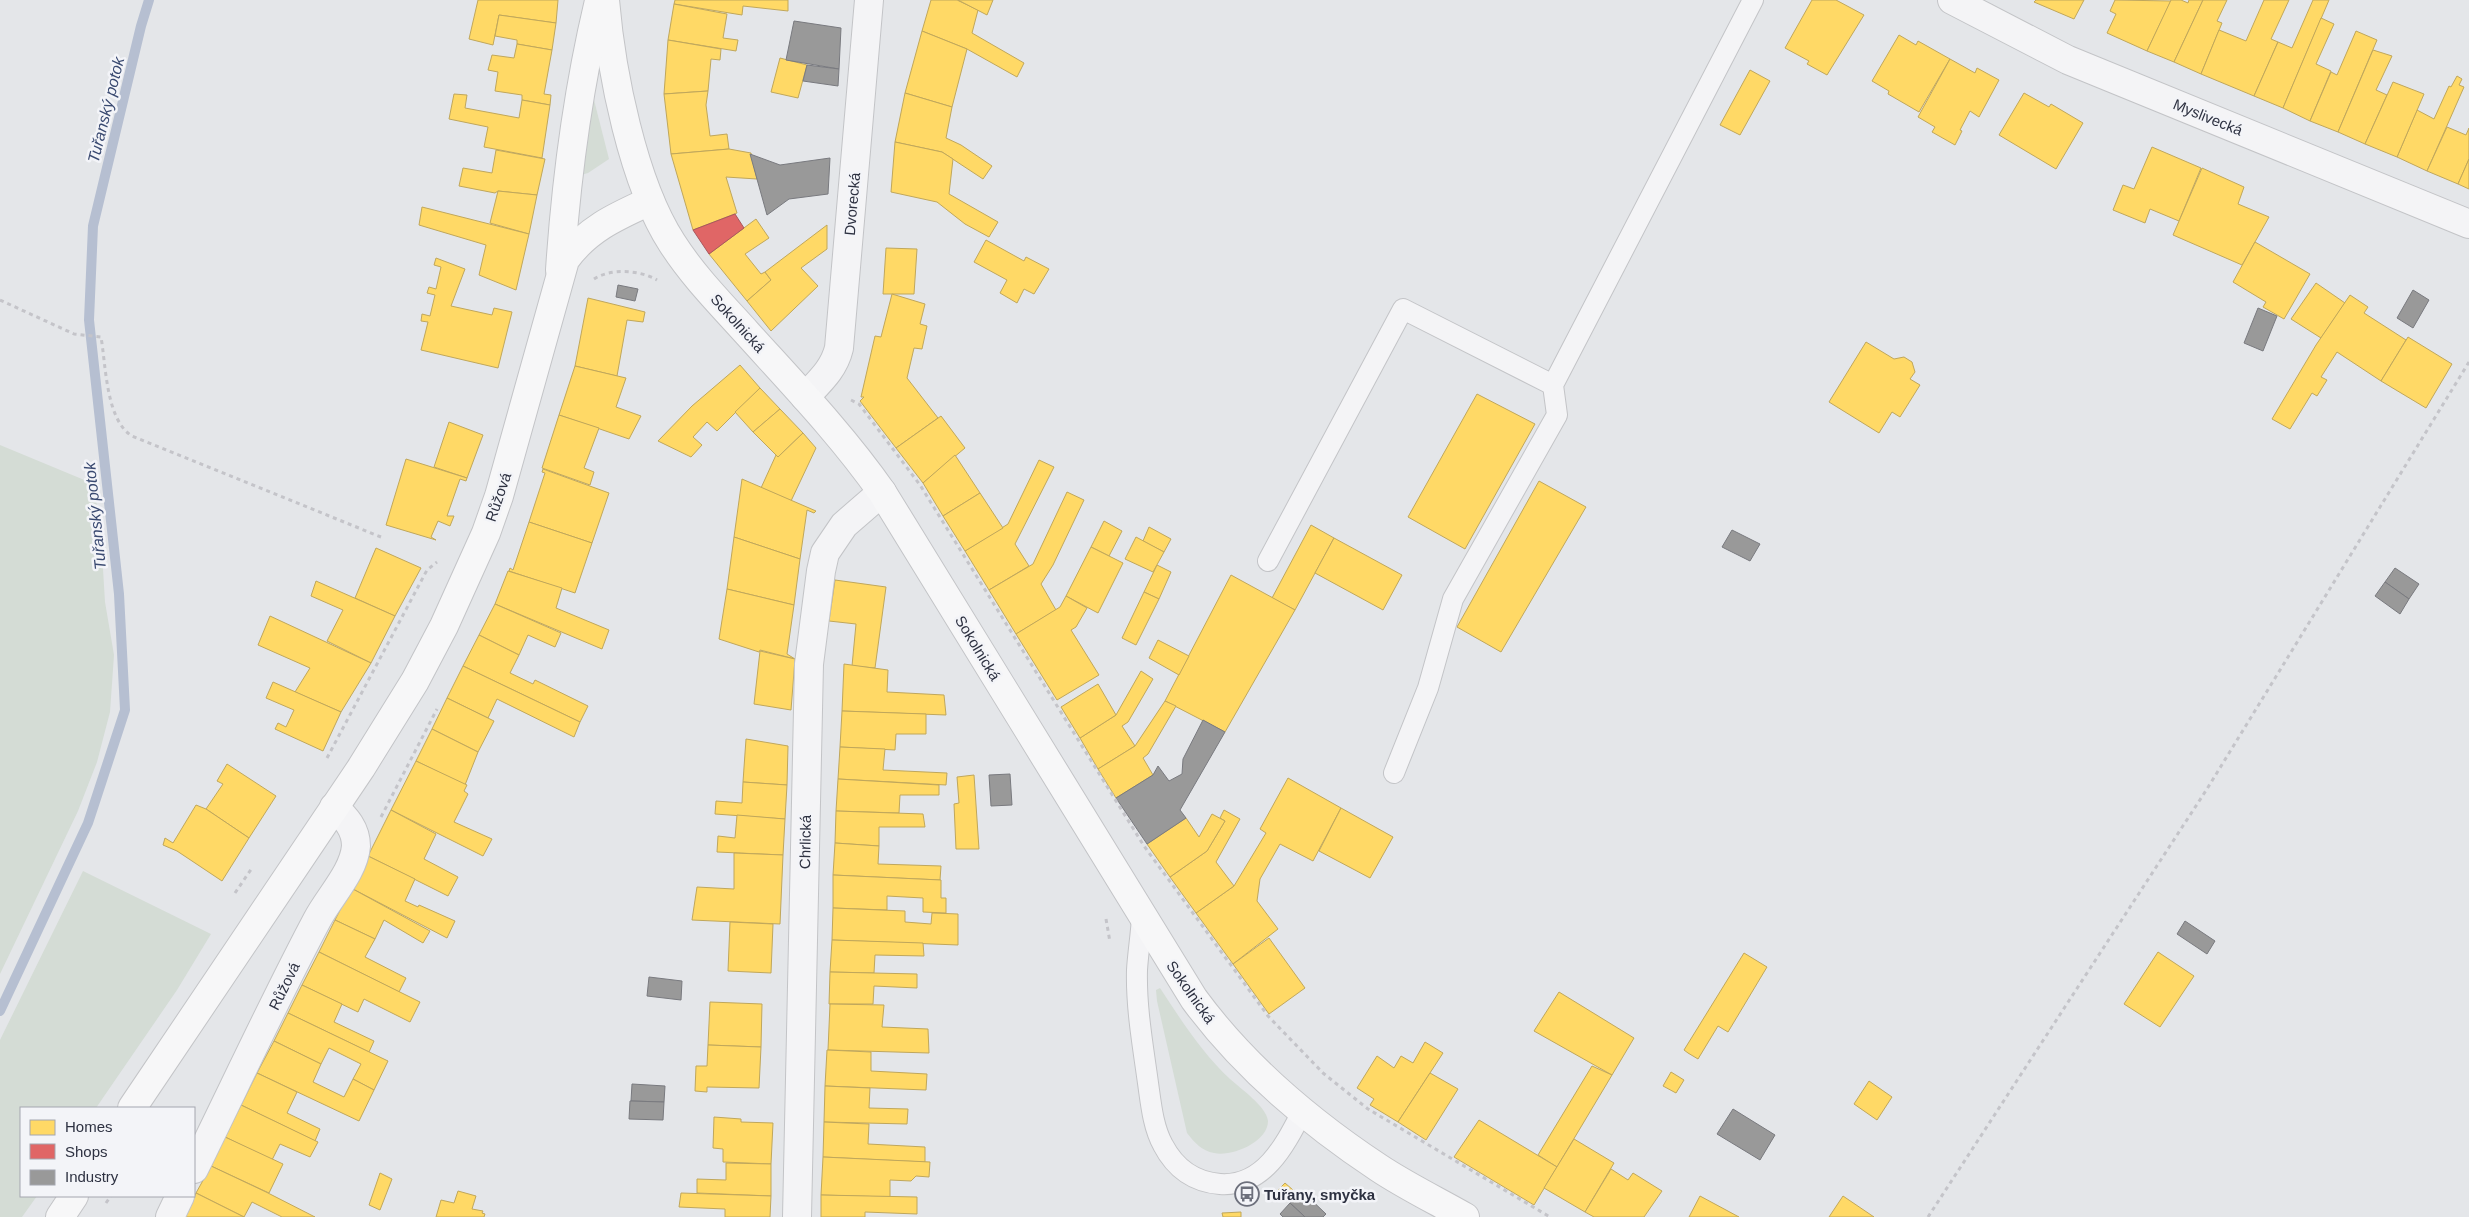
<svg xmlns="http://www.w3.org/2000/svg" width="2469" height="1217" viewBox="0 0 2469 1217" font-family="Arial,sans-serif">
  <rect width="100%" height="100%" fill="#e4e6e9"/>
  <g fill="#d4dcd5">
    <polygon points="593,96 609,159 588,173 581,175"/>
    <polygon points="0,445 94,484 101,536 105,602 114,655 110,712 97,762 78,811 0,974"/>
    <polygon points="83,871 211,934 177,990 96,1108 21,1108 21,1196 37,1196 22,1217 0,1217 0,1040"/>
    <path d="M1160 988C1181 1020 1202 1053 1230 1079 1240 1088 1267 1107 1268 1121 1268 1142 1232 1157 1214 1153 1202 1151 1194 1142 1187 1133L1157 1001 1156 990Z"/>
  </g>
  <g fill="#ffd966" stroke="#c0a75b">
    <polygon points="478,0 558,0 556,23 499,15 493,45 469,39"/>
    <polygon points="675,0 788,0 788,11 743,6 742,15 674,4"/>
    <polygon points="931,0 957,0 978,10 972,33 1024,63 1017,77 967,49 922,31"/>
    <polygon points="958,0 993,0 987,15"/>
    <polygon points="1812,0 1836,0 1864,15 1827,75 1807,64 1809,61 1785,48"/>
    <polygon points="2036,0 2084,0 2074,19 2034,2"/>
    <polygon points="2115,0 2171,1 2147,51 2107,33 2116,14 2110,11"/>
    <polygon points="2171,0 2181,0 2188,3 2189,0 2203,0 2174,62 2147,51"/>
    <polygon points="2203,0 2227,0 2217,21 2222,23 2201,74 2174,62"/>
    <polygon points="2264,0 2289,0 2271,39 2278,42 2254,96 2201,74 2219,30 2246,41"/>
    <polygon points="2313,0 2329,0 2283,108 2254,96 2278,42 2292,48"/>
    <polygon points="674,4 727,14 723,38 738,40 736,51 668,40"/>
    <polygon points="499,15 556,23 552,50 517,44 517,40 495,36"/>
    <polygon points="2321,18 2334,24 2316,64 2331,71 2310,121 2283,108"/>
    <polygon points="922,31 967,49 952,107 905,93"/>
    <polygon points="2356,31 2377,40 2338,132 2310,121 2331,72 2337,75"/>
    <polygon points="1899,35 1916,45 1918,41 1950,59 1919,112 1888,94 1889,91 1872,81"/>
    <polygon points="668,40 721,49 720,60 711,59 708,91 664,94"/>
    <polygon points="517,44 552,50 544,94 551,95 550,105 522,100 522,95 495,91 498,72 488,70 492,55 514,58"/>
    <polygon points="2373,50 2392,56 2376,90 2387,95 2365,144 2338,132"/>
    <polygon points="780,58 807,65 798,98 771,92"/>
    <polygon points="1950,59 1975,73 1977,68 1999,80 1979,117 1970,111 1960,130 1962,131 1955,145 1932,132 1935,127 1918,117"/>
    <polygon points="1750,70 1770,81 1740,135 1720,125"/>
    <polygon points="2457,76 2462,79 2459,85 2464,87 2427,171 2397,157 2417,110 2434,119 2449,86 2451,87"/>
    <polygon points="2393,82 2424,94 2397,157 2365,144"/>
    <polygon points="708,91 706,105 710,136 727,134 729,149 671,154 664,94"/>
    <polygon points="905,93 952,107 946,138 961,145 992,166 983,179 942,152 895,142"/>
    <polygon points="2024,93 2049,107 2051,104 2083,123 2056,169 1999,135"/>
    <polygon points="454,94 467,95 465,108 519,118 522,100 550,105 542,158 484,147 488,127 449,119"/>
    <polygon points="2447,127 2466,135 2469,128 2469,159 2458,184 2427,171"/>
    <polygon points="895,142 942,152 953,159 949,194 998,222 989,237 965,224 937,202 891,192"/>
    <polygon points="2152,147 2201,168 2179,221 2150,209 2145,223 2113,210 2123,185 2134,189"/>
    <polygon points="729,149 751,153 757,179 726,177 737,213 693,230 671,154"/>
    <polygon points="496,150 545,159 537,195 498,191 495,193 459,186 463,168 492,173"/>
    <polygon points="2469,159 2469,189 2458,184"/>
    <polygon points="2202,168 2244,187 2238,204 2269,217 2242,265 2173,235"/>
    <polygon points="498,191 537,195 529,234 490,223"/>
    <polygon points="422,207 529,234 516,290 479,275 486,245 419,225"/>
    <polygon points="756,219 769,238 745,254 761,274 765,272 771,280 747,301 709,254"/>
    <polygon points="827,225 827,249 801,268 818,286 771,331 747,301 771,280 765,272"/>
    <polygon points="986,240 1024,261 1026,257 1049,269 1034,294 1024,289 1017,303 1000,293 1007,280 974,262"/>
    <polygon points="2255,242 2310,274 2284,319 2263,307 2266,302 2233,282"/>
    <polygon points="886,248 917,249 914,294 883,294"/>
    <polygon points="436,258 465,269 451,306 492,315 494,308 512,312 498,368 421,350 428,322 421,321 422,314 430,316 435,295 427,293 429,287 436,289 441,267 434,265"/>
    <polygon points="2316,283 2345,303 2321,338 2291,319"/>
    <polygon points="892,294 925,304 920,324 927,326 922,349 914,348 907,378 938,418 896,448 860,401 864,397 861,397 875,336 881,337"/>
    <polygon points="2350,295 2368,307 2364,313 2406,340 2381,381 2337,352 2321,377 2327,380 2317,396 2312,393 2290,429 2272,419 2316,345"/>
    <polygon points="588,298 645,312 643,322 627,320 617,376 575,366"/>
    <polygon points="2408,337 2452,364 2426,408 2381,381"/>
    <polygon points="1866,342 1894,359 1904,357 1912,362 1915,372 1910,379 1920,385 1900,417 1892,412 1879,433 1829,402"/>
    <polygon points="740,365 760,388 717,431 707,422 693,437 702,445 691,457 658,441 692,406"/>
    <polygon points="575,366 626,378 616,407 641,416 629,439 559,415"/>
    <polygon points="760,388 780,409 753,432 735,412"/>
    <polygon points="1477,394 1535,424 1465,549 1408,517"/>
    <polygon points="780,409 803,433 778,457 753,432"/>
    <polygon points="559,415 599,428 584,468 594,472 590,485 542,468"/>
    <polygon points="941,416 965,448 923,483 896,448"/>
    <polygon points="449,422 483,435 467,478 434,467"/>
    <polygon points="803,433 816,448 791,501 761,488 776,455 778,457"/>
    <polygon points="955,455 980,493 943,516 923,483"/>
    <polygon points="406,459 467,478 466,481 460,479 447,516 454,516 450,526 438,521 431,537 436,540 386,525"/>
    <polygon points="1039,460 1054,467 1015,544 1029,566 989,590 965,551 1008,524"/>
    <polygon points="543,469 609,493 592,543 529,522 545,473 542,472"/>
    <polygon points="742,479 816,511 814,513 807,510 800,559 734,537"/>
    <polygon points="1539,481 1586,507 1501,652 1457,627"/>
    <polygon points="1067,492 1084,500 1053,565 1041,584 1056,610 1016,634 989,590 1033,564"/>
    <polygon points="980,493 1003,528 965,551 943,516"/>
    <polygon points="1104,521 1122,531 1109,556 1091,547"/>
    <polygon points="529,522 592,543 575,593 509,571 510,568 513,570"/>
    <polygon points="1311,525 1334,538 1295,610 1272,598"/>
    <polygon points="1149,527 1171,539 1164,552 1143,541"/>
    <polygon points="734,537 800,559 794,605 727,589"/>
    <polygon points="1136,537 1164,552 1153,572 1125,559"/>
    <polygon points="1334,538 1402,575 1383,610 1315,573"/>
    <polygon points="1091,547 1123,563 1098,613 1066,596"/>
    <polygon points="376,548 421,568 395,616 355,598"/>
    <polygon points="1157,565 1171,572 1159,599 1144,592"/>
    <polygon points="508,571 562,588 556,608 609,630 602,649 495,604"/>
    <polygon points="1231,575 1295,610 1225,732 1165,701"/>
    <polygon points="835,580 886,587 875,668 852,666 856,624 829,621"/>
    <polygon points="316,581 395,616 371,663 327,641 343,610 311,596"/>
    <polygon points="727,589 794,605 787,654 795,659 760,650 759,652 719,639"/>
    <polygon points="1144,592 1159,599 1136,645 1122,638"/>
    <polygon points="1066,596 1087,608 1076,627 1071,630 1099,675 1057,700 1016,634 1060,607"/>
    <polygon points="495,604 561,633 555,647 528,635 519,655 479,635"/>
    <polygon points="270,616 371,663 341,712 295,692 310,668 258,645"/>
    <polygon points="479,635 519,655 510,673 533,684 535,680 588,706 580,722 463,666"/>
    <polygon points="1158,640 1189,656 1179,675 1149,658"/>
    <polygon points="760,651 795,659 791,710 754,704"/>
    <polygon points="844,664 888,670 887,692 944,695 946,715 842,711"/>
    <polygon points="463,666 580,722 574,737 497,699 488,718 447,698"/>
    <polygon points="1141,671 1153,679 1128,722 1122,726 1135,746 1098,769 1080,738 1116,715"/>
    <polygon points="273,682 341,712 323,751 275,729 278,723 286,727 294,710 266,698"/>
    <polygon points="1098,684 1116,715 1080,738 1061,707"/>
    <polygon points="447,698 494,721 478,752 432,729"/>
    <polygon points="1165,701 1176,706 1148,754 1143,758 1153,775 1116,798 1098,769 1135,746"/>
    <polygon points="842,711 926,714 926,734 896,734 895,750 840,747"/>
    <polygon points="432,729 478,752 465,785 416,761"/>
    <polygon points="746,739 788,746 787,785 743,782"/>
    <polygon points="840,747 885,749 883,770 947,773 946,785 838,779"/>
    <polygon points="416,761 467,785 464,791 468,794 454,822 492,839 483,856 391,810"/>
    <polygon points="227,764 276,796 249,838 206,809 223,784 217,781"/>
    <polygon points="974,775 979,849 956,849 954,804 959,803 957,777"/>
    <polygon points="1288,778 1341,808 1313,861 1280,844 1260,879 1257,901 1278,929 1233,964 1196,913 1234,886 1266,833 1260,829"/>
    <polygon points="838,779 939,785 939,795 900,795 899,813 836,811"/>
    <polygon points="743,782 787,785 785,819 715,814 716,801 742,803"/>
    <polygon points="196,805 206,809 249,838 222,881 177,851 163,845 165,838 173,843"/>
    <polygon points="1341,808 1393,837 1370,878 1319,851"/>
    <polygon points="391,810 436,834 424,859 458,877 448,896 368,856"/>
    <polygon points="1224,810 1240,819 1216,862 1234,886 1196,913 1170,877 1207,851 1225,821 1220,818"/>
    <polygon points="836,811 923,814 925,827 879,827 879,846 835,843"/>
    <polygon points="1212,814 1225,821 1207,851 1170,877 1147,844 1186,818 1199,837"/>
    <polygon points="737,815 785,819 783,855 717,852 718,836 735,838"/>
    <polygon points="835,843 879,846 878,864 941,866 940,880 833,875"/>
    <polygon points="734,853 783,855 780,924 692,920 697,887 734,889"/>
    <polygon points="368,856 415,879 405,901 418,907 419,905 455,921 447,938 351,888"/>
    <polygon points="833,875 941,880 941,898 946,898 946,913 923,912 923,898 887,896 887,910 833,908"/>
    <polygon points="351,888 430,931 423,943 384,920 375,939 335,920"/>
    <polygon points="833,908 905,911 905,922 931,924 932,913 958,914 958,945 832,940"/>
    <polygon points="335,920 375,939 365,957 406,978 399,992 319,952"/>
    <polygon points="730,922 773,924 771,973 728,971"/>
    <polygon points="1269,938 1305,988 1269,1014 1233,964"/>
    <polygon points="832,940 923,943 924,956 875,955 874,973 830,972"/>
    <polygon points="319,952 420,1002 410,1022 364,999 358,1012 302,985"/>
    <polygon points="2158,952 2194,976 2160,1027 2124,1004"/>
    <polygon points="1744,953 1767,967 1728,1032 1718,1026 1698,1059 1688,1053 1684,1050"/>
    <polygon points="830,972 917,974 917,988 874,986 873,1004 829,1004"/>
    <polygon points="302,985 342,1004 334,1022 374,1041 369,1052 288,1013"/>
    <polygon points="1559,992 1634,1038 1612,1075 1534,1031"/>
    <polygon points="710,1002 762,1004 761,1047 708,1045"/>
    <polygon points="830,1004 884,1005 882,1027 928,1029 929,1053 828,1050"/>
    <polygon points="288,1013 388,1061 374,1090 353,1079 361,1064 329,1048 321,1064 274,1041"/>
    <polygon points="274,1041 321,1064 313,1082 344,1097 353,1079 374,1090 359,1121 257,1073"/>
    <polygon points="1425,1042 1443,1053 1398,1122 1370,1105 1374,1099 1357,1088 1377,1056 1394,1068 1401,1056 1413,1063"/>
    <polygon points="708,1045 761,1047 759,1088 707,1087 707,1092 695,1091 696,1066 707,1066"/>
    <polygon points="827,1050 871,1052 871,1071 927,1074 926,1090 825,1086"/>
    <polygon points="1592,1066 1612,1075 1557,1167 1538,1155"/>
    <polygon points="1671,1072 1684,1080 1676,1093 1663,1086"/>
    <polygon points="257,1073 297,1092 287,1113 320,1129 315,1141 241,1105"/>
    <polygon points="1430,1073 1458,1089 1426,1140 1398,1122"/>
    <polygon points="1869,1081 1892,1097 1877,1120 1854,1104"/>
    <polygon points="825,1086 870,1088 869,1108 908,1109 907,1124 824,1122"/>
    <polygon points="241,1105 318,1142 310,1157 280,1144 272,1160 225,1137"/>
    <polygon points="714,1117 741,1119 741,1122 773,1123 771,1164 723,1162 723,1149 713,1148"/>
    <polygon points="1479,1120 1557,1167 1534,1205 1454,1157"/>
    <polygon points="824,1122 869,1124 868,1144 925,1147 925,1162 823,1157"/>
    <polygon points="225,1137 283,1164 269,1193 211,1166"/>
    <polygon points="1574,1139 1614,1163 1585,1212 1544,1188"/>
    <polygon points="823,1157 930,1162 929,1177 916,1176 911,1181 890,1180 890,1197 821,1195"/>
    <polygon points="726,1163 771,1164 771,1196 697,1193 697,1179 726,1180"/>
    <polygon points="211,1166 266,1192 315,1217 282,1217 252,1202 244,1217 196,1193"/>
    <polygon points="1611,1169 1628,1180 1633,1173 1662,1191 1644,1217 1594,1217 1585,1212"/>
    <polygon points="380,1173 392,1179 380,1210 369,1205"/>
    <polygon points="1285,1183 1293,1190 1282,1201 1274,1194"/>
    <polygon points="458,1191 476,1196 472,1209 483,1211 482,1213 485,1214 484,1217 436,1217 441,1200 454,1203"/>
    <polygon points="196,1193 244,1217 184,1217"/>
    <polygon points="681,1193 771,1196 770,1217 725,1217 725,1209 679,1207"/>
    <polygon points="821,1195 917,1197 917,1214 865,1212 865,1217 821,1217"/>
    <polygon points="1700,1196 1739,1217 1689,1217"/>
    <polygon points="1843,1196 1874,1217 1829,1217"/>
    <polygon points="1241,1212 1241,1217 1223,1217 1222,1213"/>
  </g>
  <polygon fill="#e06666" stroke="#aa565b" points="735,214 744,228 709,254 693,230"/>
  <g fill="#999" stroke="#797a7f">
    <polygon points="794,21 841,28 839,69 786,60"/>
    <polygon points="807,65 839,69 838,86 803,81"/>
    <polygon points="750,154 780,165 830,158 828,194 789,199 767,215"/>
    <polygon points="618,285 638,289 635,301 616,297"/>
    <polygon points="2413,290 2429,300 2413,328 2397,318"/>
    <polygon points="2258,308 2277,316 2263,351 2244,343"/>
    <polygon points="1732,530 1760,544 1750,561 1722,547"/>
    <polygon points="2395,568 2419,584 2409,599 2385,582"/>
    <polygon points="2385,582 2409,599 2400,614 2375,596"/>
    <polygon points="1203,720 1225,732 1180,810 1186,818 1147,844 1116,798 1153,775 1158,766 1169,781 1182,774 1183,759"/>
    <polygon points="1010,774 1012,805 991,806 989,775"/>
    <polygon points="2185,921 2215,941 2207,954 2177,934"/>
    <polygon points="649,977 682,981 681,1000 647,996"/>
    <polygon points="632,1084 665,1086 664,1102 631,1101"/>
    <polygon points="630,1101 664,1102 663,1120 629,1119"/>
    <polygon points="1733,1109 1775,1135 1760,1160 1717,1134"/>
    <polygon points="1302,1191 1326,1214 1323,1217 1305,1217 1290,1203"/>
    <polygon points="1290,1203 1305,1217 1283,1217 1280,1214"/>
  </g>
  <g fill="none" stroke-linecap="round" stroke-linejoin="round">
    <polyline stroke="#b6bfd1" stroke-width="10" points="0,1011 88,823 125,710 119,594 89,320 93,226 141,26 149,0"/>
    <g stroke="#c3c4c7" stroke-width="22">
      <g id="lane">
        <polyline points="1268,561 1403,309 1553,385"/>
        <polyline points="1394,773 1428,688 1453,599 1557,415 1553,385 1753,0"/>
        <path d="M1142 917C1141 935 1138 953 1137 970 1136 1008 1143 1046 1148 1083 1151 1104 1153 1127 1163 1145 1175 1168 1194 1182 1220 1184 1264 1187 1285 1145 1302 1112"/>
      </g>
    </g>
    <g stroke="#c3c4c7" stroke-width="30">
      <g id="street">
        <polyline points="1952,0 2068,60 2469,224"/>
        <path d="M805 397C820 381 834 369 839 348L869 0"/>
        <path d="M194 1169C235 1086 274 1001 317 920 329 897 354 872 356 846 356 829 346 818 334 807"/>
        <polyline points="170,1217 180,1196"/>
        <polyline points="797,1217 809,664 821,571 825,553 844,525 882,492"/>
      </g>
    </g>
    <g stroke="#c3c4c7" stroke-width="30">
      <g id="secondary">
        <path d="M605 0C611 72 633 183 672 243 693 276 721 304 747 333 794 385 842 435 882 492L1194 999C1244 1067 1308 1121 1379 1168 1406 1186 1437 1201 1465 1217"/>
        <path d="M560 270C566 180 578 89 599 1"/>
        <path d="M132 1108 361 768 415 681 444 626 486 533 499 496 565 260C587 229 617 216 650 201"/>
        <polyline points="60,1217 74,1196"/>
      </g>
    </g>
    <g stroke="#c4c4c9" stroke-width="3" stroke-dasharray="4 4" stroke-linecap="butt">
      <path d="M594 279C611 268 640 270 657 280"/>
      <path d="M0 300 74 334 101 337C106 366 106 420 132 436L381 537"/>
      <polyline points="851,400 859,404 920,485 1144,846 1268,1016 1323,1073 1368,1109 1550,1217"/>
      <polyline points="327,758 427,570 437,562"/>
      <polyline points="381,817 437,709"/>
      <polyline points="235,893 252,868"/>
      <polyline points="1106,919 1110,942"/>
      <polyline points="106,1203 111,1196"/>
      <polyline points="1928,1217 2207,789 2469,362"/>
    </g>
    <use href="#lane" stroke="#f4f4f6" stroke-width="20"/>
    <use href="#street" stroke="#f4f4f6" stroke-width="28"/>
    <use href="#secondary" stroke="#f7f7f8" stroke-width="28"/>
  </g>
  <defs>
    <g id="bus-ring" transform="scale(1.25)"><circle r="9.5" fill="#f3f4f8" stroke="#6d707c" stroke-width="1.5"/><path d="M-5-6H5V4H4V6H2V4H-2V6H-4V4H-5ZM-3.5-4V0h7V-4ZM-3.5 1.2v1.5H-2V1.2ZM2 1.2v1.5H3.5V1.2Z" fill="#6d707c"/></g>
  </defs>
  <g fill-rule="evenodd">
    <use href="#bus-ring" x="1247" y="1194"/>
  </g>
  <g text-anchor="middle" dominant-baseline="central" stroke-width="5" stroke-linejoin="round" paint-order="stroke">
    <g font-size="15" fill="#2d3141" stroke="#f3f4f8">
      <text transform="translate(2208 117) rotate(22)">Myslivecká</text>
      <text transform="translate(852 204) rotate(-85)">Dvorecká</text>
      <text transform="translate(738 323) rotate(48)">Sokolnická</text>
      <text transform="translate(498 497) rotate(-71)">Růžová</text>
      <text transform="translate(978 648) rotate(59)">Sokolnická</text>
      <text transform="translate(805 842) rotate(-89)">Chrlická</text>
      <text transform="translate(284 986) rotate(-64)">Růžová</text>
      <text transform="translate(1191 992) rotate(55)">Sokolnická</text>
    </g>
    <g font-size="15" font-weight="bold" fill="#2d3141" stroke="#f3f4f8" text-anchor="start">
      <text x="1264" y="1194">Tuřany, smyčka</text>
    </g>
    <g font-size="16" font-style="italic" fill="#3a4a71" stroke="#f3f4f8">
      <text transform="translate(106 110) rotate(-76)">Tuřanský potok</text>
      <text transform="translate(95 516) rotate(-96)">Tuřanský potok</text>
    </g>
  </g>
  <rect x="20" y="1107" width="175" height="90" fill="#f3f4f8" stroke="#a4a6af"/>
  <rect x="30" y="1120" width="25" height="15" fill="#ffd966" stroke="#a4a6af"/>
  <text x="65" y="1132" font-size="15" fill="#2d3141">Homes</text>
  <rect x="30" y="1144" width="25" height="15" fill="#e06666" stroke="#a4a6af"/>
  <text x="65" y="1157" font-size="15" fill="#2d3141">Shops</text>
  <rect x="30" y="1170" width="25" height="15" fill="#999999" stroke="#a4a6af"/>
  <text x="65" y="1182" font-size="15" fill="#2d3141">Industry</text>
</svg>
